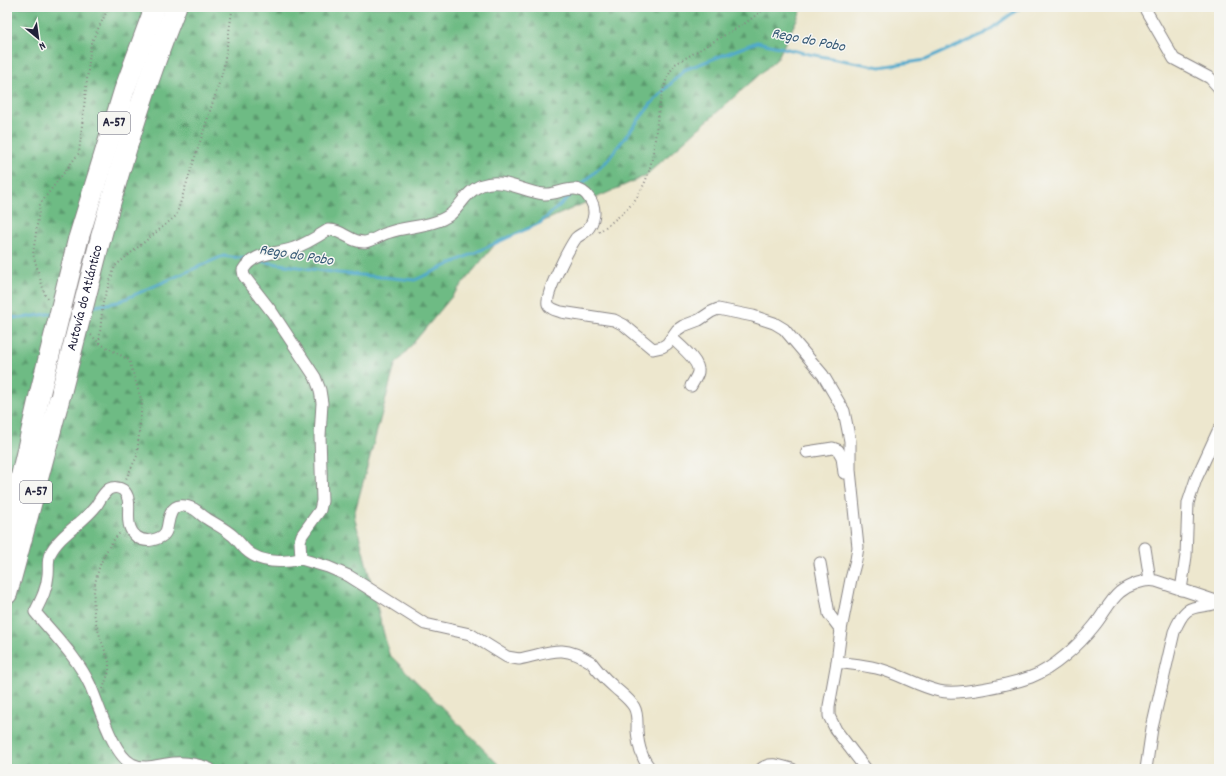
<svg xmlns="http://www.w3.org/2000/svg" width="1226" height="776" viewBox="0 0 1226 776" font-family="Dekko,sans-serif">
  <defs>
    <pattern id="forest-firs" width="22" height="20" patternUnits="userSpaceOnUse"><rect width="22" height="20" fill="#6ebb84"/><path d="M5 1l3.5 6h-7zM16 11l3.5 6h-7z" fill="#5a986d"/></pattern>
  </defs>
  <rect width="100%" height="100%" fill="#f6f6f2"/>
  <filter id="ink" filterUnits="userSpaceOnUse"><feTurbulence type="fractalNoise" baseFrequency=".025" numOctaves="2"/><feDisplacementMap in="SourceGraphic" scale="8" xChannelSelector="R" yChannelSelector="G"/><feConvolveMatrix kernelMatrix="1 2 1 2 8 2 1 2 1" color-interpolation-filters="sRGB"/></filter>
  <filter id="wash" filterUnits="userSpaceOnUse"><feTurbulence type="fractalNoise" baseFrequency=".012" numOctaves="4" result="noise"/><feDisplacementMap in="SourceGraphic" scale="16" xChannelSelector="R" yChannelSelector="G"/><feGaussianBlur stdDeviation="0.9" result="paint"/><feColorMatrix in="noise" values="0 0 0 0 0 0 0 0 0 0 0 0 0 0 0 0 0 1.4 0 .05"/><feComposite in="paint" operator="in"/></filter>
  <g filter="url(#wash)">
    <rect width="100%" height="100%" fill="#ede7ce"/>
    <polygon fill="url(#forest-firs)" stroke="#486e60" points="7,7 803,7 777,59 645,176 497,242 395,365 354,515 389,654 500,766 511,769 7,769"/>
    <g fill="none" stroke-linecap="round" stroke-linejoin="round">
      <g stroke="#4fa9cc" stroke-width="3">
        <polyline points="583,183 606,162 651,104 684,70 757,42 809,54 880,67 925,60 984,34 1021,7"/>
        <polyline points="259,261 338,273 415,280 540,223 570,196"/>
        <polyline points="90,307 118,302 223,256 248,259"/>
        <polyline points="7,317 22,318 53,313"/>
      </g>
    </g>
  </g>
  <g filter="url(#ink)">
    <g fill="none" stroke-linecap="round" stroke-linejoin="round">
      <g stroke="#888484" stroke-width="13">
        <g id="street">
          <polyline points="1144,7 1174,59 1210,78 1219,88"/>
          <path d="M672 338C679 345 700 361 698 372 697 377 693 382 691 386"/>
          <polyline points="807,452 833,448 838,450 842,457 844,473"/>
          <polyline points="1145,548 1150,580"/>
          <polyline points="820,563 829,614 841,630"/>
          <polyline points="1181,590 1186,556 1188,503 1196,479 1219,429"/>
          <path d="M837 662C850 664 863 665 876 668 898 673 917 686 939 691 958 696 1011 684 1031 677 1053 669 1079 645 1094 626 1103 616 1109 601 1120 592 1129 585 1144 579 1156 581L1219 602"/>
          <path d="M210 769C198 764 187 762 174 763 160 764 145 771 132 764 113 755 99 705 90 685 77 657 54 635 35 612 41 600 47 589 48 575 49 568 47 561 50 554 59 535 83 523 96 506 100 500 103 493 109 489 113 487 119 487 123 490 136 501 120 524 137 537 141 540 147 541 152 540 172 536 165 525 171 513 175 503 186 505 194 509 199 512 202 516 206 518 215 524 224 528 232 535 237 539 241 545 246 550 261 564 282 563 301 559"/>
          <path d="M651 769C642 760 638 744 637 731 637 723 638 714 634 707 629 698 619 692 612 685 604 678 597 670 591 662 561 643 550 653 519 659L507 657 470 634 425 624 349 576 328 567 301 559 300 541 302 535 320 510 322 501 320 436 322 403 320 390 315 377 272 312 244 276 243 270C254 251 276 255 294 248 306 244 317 237 328 230 342 229 351 243 365 242 373 241 380 235 387 233 408 225 432 228 451 214 461 205 468 190 482 185 503 177 523 192 544 194 554 195 564 189 574 189 580 189 586 193 589 198 597 208 595 222 586 231 583 234 579 235 576 238 569 248 545 294 548 304 550 309 556 310 561 312L614 320 624 325 653 349 662 347 667 344 677 330 683 326 699 320 711 312 718 309 753 316 774 323 784 329 823 375 844 411 850 441V470L858 547 856 560 851 579 841 630 837 662 829 706V716L836 730 866 769"/>
          <path d="M761 769C770 761 781 766 792 769"/>
          <path d="M1146 769 1152 728 1174 632C1187 601 1192 610 1218 603"/>
        </g>
      </g>
      <g stroke="#888484" stroke-width="22">
        <g id="highway">
          <path d="M101 237C122 159 146 82 176 7"/>
          <polyline points="78,240 124,91 155,7"/>
          <polyline points="7,531 20,481 40,393"/>
          <polyline points="7,594 62,389"/>
        </g>
      </g>
      <g stroke="#888484" stroke-width="2" stroke-dasharray="1 3" stroke-linecap="butt">
        <path d="M599 232C614 220 631 209 640 192 663 153 649 102 675 64L744 24 767 7"/>
        <polyline points="48,298 45,295 33,254 40,204 79,153 91,43 109,7"/>
        <polyline points="91,335 99,343 129,360 142,402 137,456 125,481"/>
        <polyline points="99,343 103,302 115,266 176,216 223,71 232,12 232,7"/>
        <path d="M103 689 109 671V662C104 647 96 628 94 612 91 584 101 551 121 532"/>
      </g>
      <use href="#street" stroke="#fff" stroke-width="11"/>
      <use href="#highway" stroke="#fff" stroke-width="20"/>
      <g stroke="#888484" stroke-width="22" stroke-linecap="butt">
        <g id="highway-bridge">
          <path id="s1" d="M62 389 101 237"/>
          <polyline points="40,393 78,240"/>
        </g>
      </g>
      <use href="#highway-bridge" stroke="#fff" stroke-width="20"/>
    </g>
  </g>
  <g text-anchor="middle" dominant-baseline="central" stroke-width="3" stroke-linejoin="round" paint-order="stroke">
    <g fill="#f6f6f2" stroke="#626272" stroke-width="1">
      <rect x="98" y="112" width="32" height="22" rx="3"/>
      <rect x="20" y="481" width="32" height="22" rx="3"/>
    </g>
    <g font-size="13" font-weight="bold" fill="#22223b">
      <text x="114" y="123">A-57</text>
      <text x="36" y="492">A-57</text>
    </g>
    <g font-size="14" fill="#22223b" stroke="#f6f6f2">
      <text stroke="none"><textPath href="#s1" startOffset="94">Autovía do Atlántico</textPath></text>
    </g>
    <g font-size="15" font-style="italic" fill="#345875" stroke="#f6f6f2">
      <text transform="translate(808 41) rotate(11)">Rego do Pobo</text>
      <text transform="translate(296 256) rotate(9)">Rego do Pobo</text>
    </g>
  </g>
  <rect width="1226" height="776" fill="none" stroke="#f6f6f2" stroke-width="24"/>
  <g transform="translate(38 38) rotate(151)" stroke="#f6f6f2" stroke-width="3" paint-order="stroke">
  <path d="M0-3L7 15L0 10L-7 15Z" fill="#22223b"/>
  <text y="-6" font-size="11" font-weight="bold" text-anchor="middle" fill="#22223b">N</text>
  </g>
</svg>
